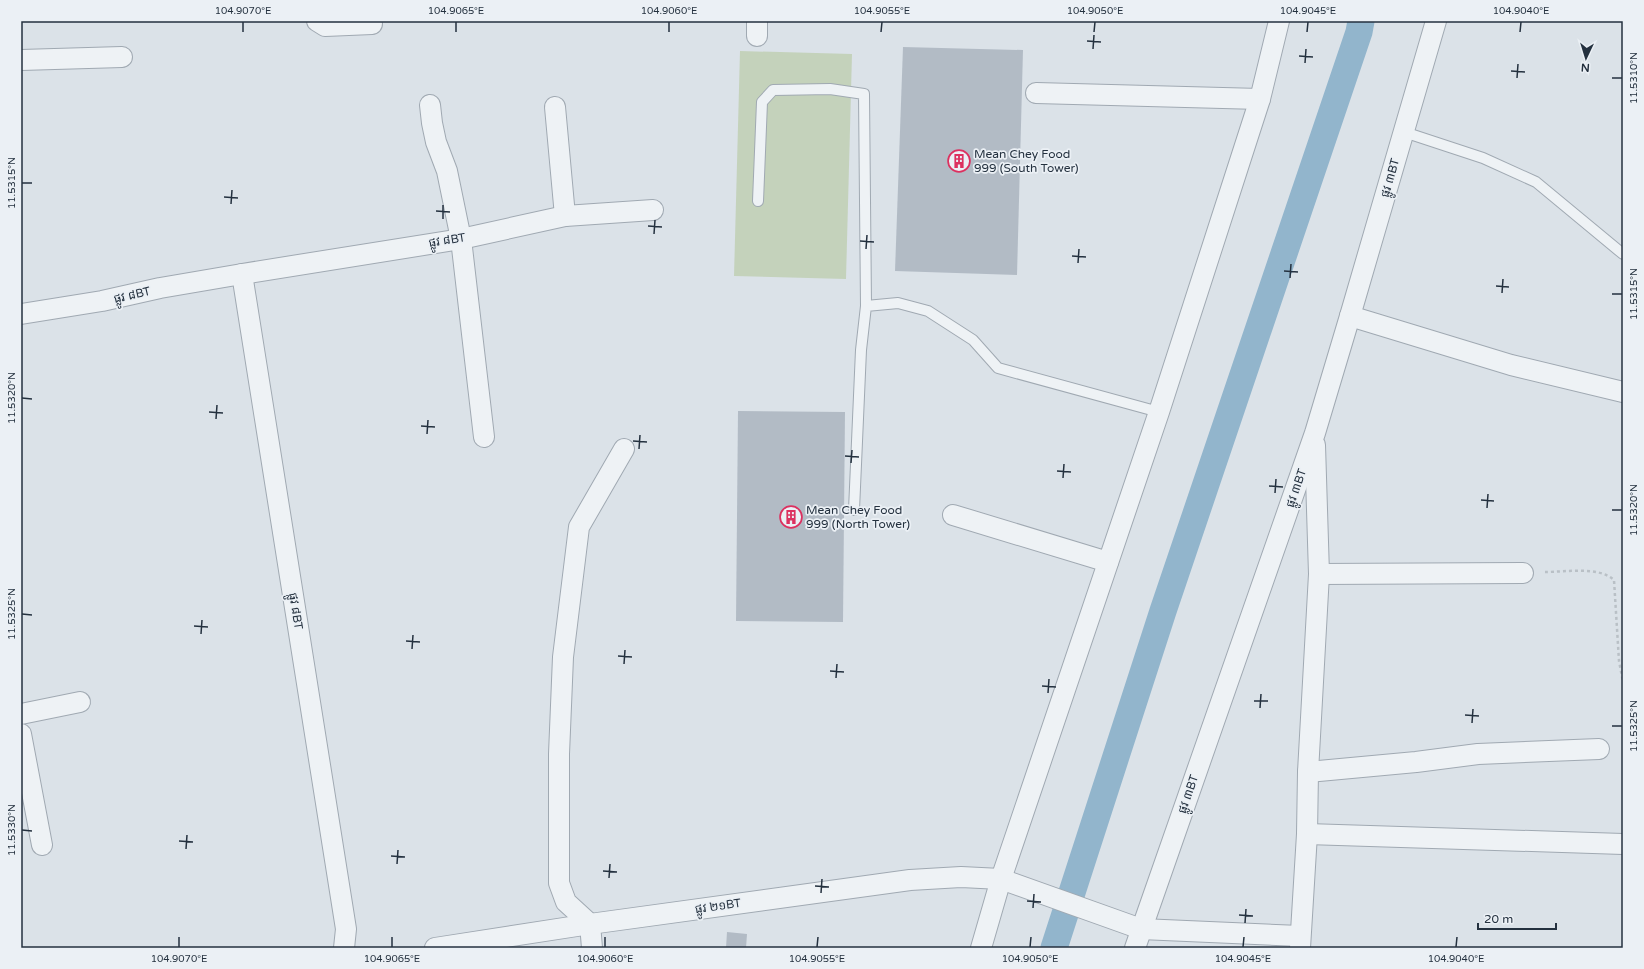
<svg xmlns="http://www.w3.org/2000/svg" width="1644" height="969" viewBox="0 0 1644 969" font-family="'Varela Round','Noto Sans Khmer',sans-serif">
  <rect width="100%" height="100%" fill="#dbe2e8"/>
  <polygon fill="#c4d2bb" points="740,51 852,54 846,279 734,276"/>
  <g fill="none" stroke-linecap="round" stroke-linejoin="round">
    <polyline stroke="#92b5cc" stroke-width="27" points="1054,948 1163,611 1359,32 1361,21"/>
  </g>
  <g fill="#b2bbc5">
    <polygon points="903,47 1023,50 1017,275 895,271"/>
    <polygon points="738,411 845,412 843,622 736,621"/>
    <polygon points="727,932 747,934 746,948 726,948"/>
  </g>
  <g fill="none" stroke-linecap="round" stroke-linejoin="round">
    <g stroke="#a0a9b2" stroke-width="12">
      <g id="lane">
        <polyline points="1404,132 1483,158 1536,182 1623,254"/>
        <polyline points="758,201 762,102 773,90 830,89 864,94 866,306"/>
        <polyline points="854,510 861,350 866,306 898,303 928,311 973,340 998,368 1159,412"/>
      </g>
    </g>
    <g stroke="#a0a9b2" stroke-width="22">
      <g id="street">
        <polyline points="317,21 325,26 372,24"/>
        <polyline points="757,21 757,36"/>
        <polyline points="21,60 122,57"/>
        <polyline points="1036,93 1260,99"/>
        <polyline points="430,105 432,123 436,142 447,171 461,239 484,437"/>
        <polyline points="555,107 565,216"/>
        <polyline points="242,274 346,929 344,948"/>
        <polyline points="21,314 102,301 160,288 242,274 461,239 565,216 653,210"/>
        <polyline points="1350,316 1511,365 1623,392"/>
        <polyline points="953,515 1108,562"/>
        <polyline points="1319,574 1523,573"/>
        <polyline points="21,714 80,702"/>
        <polyline points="21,734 42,845"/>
        <polyline points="1308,772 1416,762 1478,754 1599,749"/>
        <polyline points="1307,834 1623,844"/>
        <polyline points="435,948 590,924 910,880 961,877 1001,879 1141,929 1300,936"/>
        <polyline points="592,948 590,924 566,902 559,883 559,754 563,657 579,527 624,449"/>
        <polyline points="981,948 1001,879 1159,412 1260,99 1279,21"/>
        <polyline points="1135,948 1315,433 1350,316 1436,21"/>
        <polyline points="1300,948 1307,834 1308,772 1319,574 1315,445"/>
      </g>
    </g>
    <path stroke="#b9c0c6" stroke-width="2.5" stroke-dasharray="3 3" stroke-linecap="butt" d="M1545 572C1566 572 1599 566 1614 580L1619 661 1623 682"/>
    <use href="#lane" stroke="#eef2f5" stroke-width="10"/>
    <use href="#street" stroke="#eef2f5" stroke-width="20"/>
  </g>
  <path fill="none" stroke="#24313f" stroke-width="1.5" d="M243 32V22M456 32V22M669 32V22M881 32 882 22M1094 32 1095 22M1307 32 1308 22M1520 32 1521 22M1087 41 1101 42M1093 49 1094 35M1299 56 1313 57M1305 63 1306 49M1511 71 1525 72M1517 78 1518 64M1612 78H1622M22 183H32M224 197 238 198M231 204 232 190M436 211 450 212M443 219V205M648 226 662 227M654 234 655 220M860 241 874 242M866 249 867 235M1072 256 1086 257M1078 263 1079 249M1284 271 1298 272M1290 278 1291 264M1496 286 1509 287M1502 293 1503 279M1612 294H1622M22 398 32 399M209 412 223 413M216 419 217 405M421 426 435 427M427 434 428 420M633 441 647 442M639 449 640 435M845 456 859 457M851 463 852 450M1057 471 1071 472M1063 478 1064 464M1269 486 1283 487M1275 493 1276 479M1481 500 1494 501M1487 508 1488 494M1612 510H1622M22 614 32 615M194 626 208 627M201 634 202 620M406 641 420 642M412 649 413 635M618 656 632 657M624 664 625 650M830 671 844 672M836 678 837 664M1042 686 1056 687M1048 693 1049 679M1254 701H1268M1260 708 1261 694M1465 715 1479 716M1472 723 1473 709M1612 726H1622M22 830 32 831M179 841 193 842M186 849 187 835M391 856 405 857M397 864 398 850M603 871 617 872M609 878 610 864M815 886 829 887M821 893 822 879M1027 901 1041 902M1033 908 1034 894M1239 915 1253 916M1245 923 1246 909M179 947V937M392 947V937M605 947V937M817 947 818 937M1030 947 1031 937M1243 947 1244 937M1456 947 1457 937"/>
  <defs>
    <g id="building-ring" transform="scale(1.15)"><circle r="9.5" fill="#ebf0f5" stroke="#dc3160" stroke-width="1.5"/><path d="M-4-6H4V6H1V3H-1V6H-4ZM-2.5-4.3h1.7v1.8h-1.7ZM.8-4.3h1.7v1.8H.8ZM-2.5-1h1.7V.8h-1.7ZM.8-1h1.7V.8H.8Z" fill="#dc3160"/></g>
  </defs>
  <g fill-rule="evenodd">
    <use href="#building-ring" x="959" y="161"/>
    <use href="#building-ring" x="791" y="517"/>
  </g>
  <g text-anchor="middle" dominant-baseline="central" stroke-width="3.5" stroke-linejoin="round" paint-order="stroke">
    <g font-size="12" fill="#24313f" stroke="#ebf0f5" text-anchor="start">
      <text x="974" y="154">Mean Chey Food<tspan x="974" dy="14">999 (South Tower)</tspan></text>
      <text x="806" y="510">Mean Chey Food<tspan x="806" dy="14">999 (North Tower)</tspan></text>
    </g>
    <g font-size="12" fill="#24313f" stroke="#ebf0f5">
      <text transform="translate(1390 178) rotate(-74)">ផ្លូវ ៣BT</text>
      <text transform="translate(447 240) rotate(-9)">ផ្លូវ ៨BT</text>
      <text transform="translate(132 295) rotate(-13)">ផ្លូវ ៨BT</text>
      <text transform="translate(1296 488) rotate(-71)">ផ្លូវ ៣BT</text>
      <text transform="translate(296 611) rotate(81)">ផ្លូវ ៨BT</text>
      <text transform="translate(1188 794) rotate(-71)">ផ្លូវ ៣BT</text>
      <text transform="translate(718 906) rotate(-8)">ផ្លូវ ២១BT</text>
    </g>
  </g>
  <rect width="1644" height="969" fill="none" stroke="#ebf0f5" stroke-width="44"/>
  <g transform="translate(1586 58) rotate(184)" stroke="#ebf0f5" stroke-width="3" paint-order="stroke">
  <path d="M0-3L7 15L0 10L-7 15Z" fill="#24313f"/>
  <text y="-6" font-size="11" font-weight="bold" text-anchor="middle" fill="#24313f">N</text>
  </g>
  <path d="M1478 923v6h78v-6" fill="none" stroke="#24313f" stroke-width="2"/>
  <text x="1484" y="923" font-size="12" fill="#24313f" stroke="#ebf0f5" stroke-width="3" paint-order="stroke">20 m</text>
  <rect x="22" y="22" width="1600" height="925" fill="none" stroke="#24313f" stroke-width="1.5"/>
  <g font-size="10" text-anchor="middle" fill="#24313f">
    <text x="243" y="14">104.9070°E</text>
    <text x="456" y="14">104.9065°E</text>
    <text x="669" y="14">104.9060°E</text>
    <text x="882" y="14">104.9055°E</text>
    <text x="1095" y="14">104.9050°E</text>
    <text x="1308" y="14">104.9045°E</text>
    <text x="1521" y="14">104.9040°E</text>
    <text transform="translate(1633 78) rotate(-90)" y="4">11.5310°N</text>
    <text transform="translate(11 183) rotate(-90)" y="4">11.5315°N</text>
    <text transform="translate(1633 294) rotate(-90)" y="4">11.5315°N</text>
    <text transform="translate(11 398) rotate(-90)" y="4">11.5320°N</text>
    <text transform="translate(1633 510) rotate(-90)" y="4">11.5320°N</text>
    <text transform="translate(11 614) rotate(-90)" y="4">11.5325°N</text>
    <text transform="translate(1633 726) rotate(-90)" y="4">11.5325°N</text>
    <text transform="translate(11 830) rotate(-90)" y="4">11.5330°N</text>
    <text x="179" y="962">104.9070°E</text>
    <text x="392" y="962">104.9065°E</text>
    <text x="605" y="962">104.9060°E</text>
    <text x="817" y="962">104.9055°E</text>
    <text x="1030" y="962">104.9050°E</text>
    <text x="1243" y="962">104.9045°E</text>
    <text x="1456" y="962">104.9040°E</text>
  </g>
</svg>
